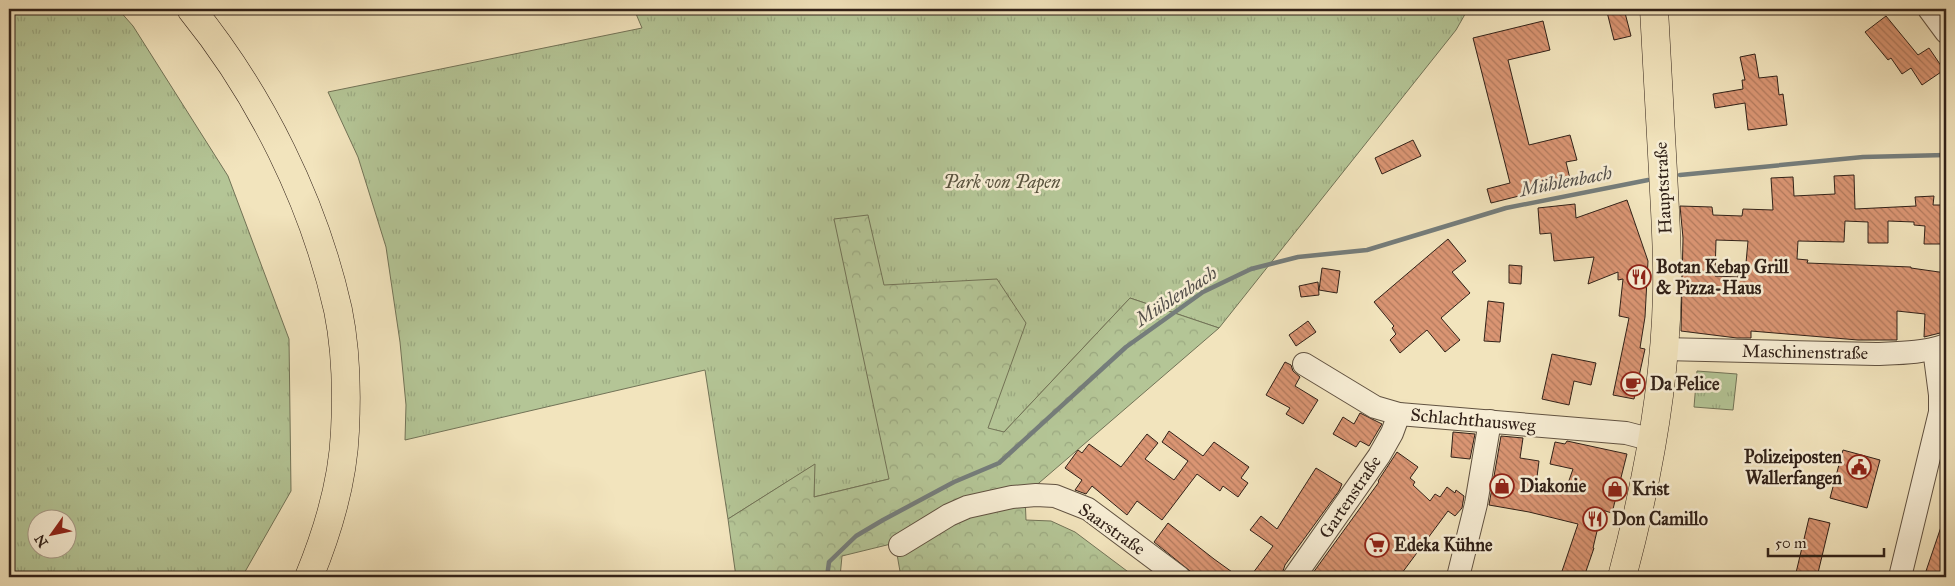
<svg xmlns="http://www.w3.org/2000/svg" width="1955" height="586" viewBox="0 0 1955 586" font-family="'IM FELL Great Primer',serif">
  <defs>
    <pattern id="grass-tufts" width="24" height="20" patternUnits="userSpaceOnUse" patternTransform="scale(1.25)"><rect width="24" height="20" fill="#b4c596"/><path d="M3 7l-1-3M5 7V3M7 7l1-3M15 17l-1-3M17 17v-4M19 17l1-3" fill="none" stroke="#9ba981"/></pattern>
    <pattern id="forest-crowns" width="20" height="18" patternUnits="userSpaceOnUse" patternTransform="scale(1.25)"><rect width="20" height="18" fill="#b4c596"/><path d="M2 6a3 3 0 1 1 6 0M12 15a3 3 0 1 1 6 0" fill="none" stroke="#9ba981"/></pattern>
    <pattern id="building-back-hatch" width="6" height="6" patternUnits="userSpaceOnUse" patternTransform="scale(1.25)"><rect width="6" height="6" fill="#da9573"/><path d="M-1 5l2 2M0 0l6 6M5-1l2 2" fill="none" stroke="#b1795d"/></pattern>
  </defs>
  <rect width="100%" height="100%" fill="#f2e4bd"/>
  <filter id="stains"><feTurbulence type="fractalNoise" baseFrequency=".004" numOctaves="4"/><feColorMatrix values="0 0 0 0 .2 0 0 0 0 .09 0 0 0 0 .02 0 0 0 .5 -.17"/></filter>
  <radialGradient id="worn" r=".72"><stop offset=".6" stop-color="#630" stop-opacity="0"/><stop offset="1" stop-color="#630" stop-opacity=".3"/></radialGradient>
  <g fill="url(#grass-tufts)" stroke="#727357" fill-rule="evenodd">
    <path d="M9 9H118L133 26 228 176 289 339 291 491 242 577H9ZM68 518V548H38V518Z"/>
    <polygon points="634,9 1468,9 1456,30 1219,328 1130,298 1004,432 889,479 814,497 814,465 728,519 705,370 405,440 406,405 400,342 386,247 358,157 328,92 642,28"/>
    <polygon points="1697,371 1737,374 1733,410 1694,407"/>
  </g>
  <polygon fill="url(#forest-crowns)" stroke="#727357" points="868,215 884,285 997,279 1026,323 988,428 1004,432 1130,298 1219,328 1025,495 1026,520 1051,521 1075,532 1135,577 901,577 895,543 842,556 840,577 736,577 728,519 815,464 814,497 889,479 834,219"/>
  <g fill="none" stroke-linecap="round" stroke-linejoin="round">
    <g stroke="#757d7b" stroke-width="4.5">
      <polyline points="1680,175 1863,157 1946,155"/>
      <polyline points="827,577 829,562 856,536 883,520 954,482 999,463 1126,347 1203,292 1251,269 1298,257 1367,250 1506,208 1648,180"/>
    </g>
  </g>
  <g fill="url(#building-back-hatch)" stroke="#312118" fill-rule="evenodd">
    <polygon points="1620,9 1624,9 1631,36 1614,40 1607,12"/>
    <polygon points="1886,16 1918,55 1929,48 1944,70 1922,85 1911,68 1902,74 1891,58 1888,60 1865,32"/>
    <polygon points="1543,21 1550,50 1508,60 1529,145 1570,135 1577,160 1566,162 1571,183 1491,203 1487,189 1510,183 1473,38"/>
    <polygon points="1755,54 1759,78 1777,76 1779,95 1783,94 1787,125 1748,130 1745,103 1715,108 1713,94 1743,89 1742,80 1745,80 1740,57"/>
    <polygon points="1413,140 1421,156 1382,174 1375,158"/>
    <path d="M1854 175 1855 209 1916 206 1915 197 1934 196 1933 205H1946V244H1924L1925 226 1914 225V222L1888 221V243H1868V222L1845 221 1844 242 1798 241 1797 259 1808 260 1807 263 1911 267V268L1946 273 1944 332 1924 337 1925 314 1897 311V340H1858L1751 331V338H1737L1681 331 1683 238 1680 206 1712 207 1713 215 1742 216 1743 209 1773 210 1771 178 1793 177 1794 196 1835 194 1834 176ZM1716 240 1748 241 1745 274 1738 273V277L1715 276Z"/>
    <polygon points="1627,200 1648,261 1645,317 1640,348 1645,349 1634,399 1613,395 1629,318 1619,316 1623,279 1618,280 1618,272 1588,284 1594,257 1554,261 1551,233 1540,234 1538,208 1575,204 1576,218"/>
    <polygon points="1448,239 1466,261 1452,272 1470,293 1441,318 1460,340 1445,352 1427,330 1400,353 1390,340 1396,334 1392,328 1394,326 1374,302"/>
    <polygon points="1509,265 1522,266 1521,284 1509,283"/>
    <polygon points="1322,268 1340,271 1337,293 1319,290"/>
    <polygon points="1318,282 1319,295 1301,297 1299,286"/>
    <polygon points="1488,301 1504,303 1500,342 1484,341"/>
    <polygon points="1308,321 1316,332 1296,346 1289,335"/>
    <polygon points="1552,354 1596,363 1591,385 1574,381 1569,405 1542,399"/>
    <polygon points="1285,362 1291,365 1293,371 1300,377 1295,386 1318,400 1303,424 1286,414 1290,408 1266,395"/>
    <polygon points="1360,413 1382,424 1369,446 1360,441 1356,447 1333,434 1343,417 1354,424"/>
    <polygon points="1169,431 1203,456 1214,442 1249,467 1241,478 1248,483 1238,497 1223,486 1220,491 1197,474 1162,520 1137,501 1127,515 1092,486 1086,494 1075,490 1082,480 1065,468 1078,450 1082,453 1089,444 1121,467 1147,434 1158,443 1145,459 1174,480 1188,461 1162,442"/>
    <polygon points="1453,432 1475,434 1470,459 1451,457"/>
    <polygon points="1501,436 1523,438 1520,458 1539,461 1536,485 1565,492 1573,469 1550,464 1555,442 1565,444 1567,441 1627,454 1612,513 1602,510 1593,548 1594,548 1584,577 1560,577 1578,524 1529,512 1489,505"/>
    <polygon points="1843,450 1880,460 1867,508 1830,498"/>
    <polygon points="1397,452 1418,467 1410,478 1415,482 1413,485 1430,501 1435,494 1440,497 1447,487 1455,493 1456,490 1464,496 1462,508 1455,516 1448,511 1399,577 1310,577 1379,482 1378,481"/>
    <polygon points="1316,468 1342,484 1339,491 1285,565 1281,577 1250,577 1273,546 1250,530 1261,516 1277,529"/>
    <polygon points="1809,518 1830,523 1817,577 1795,577"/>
    <polygon points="1944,518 1946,519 1946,577 1924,577"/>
    <polygon points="1168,523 1214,559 1239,577 1199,577 1190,571 1154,542"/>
  </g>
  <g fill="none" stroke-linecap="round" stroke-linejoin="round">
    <g stroke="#615241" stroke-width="24">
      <g id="minor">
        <polyline points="1929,9 1946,32"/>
        <path d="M1663 349 1876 354C1900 353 1924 353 1946 345"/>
        <polyline points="1304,364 1375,407 1399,414 1626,433 1653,440"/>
        <polyline points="900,545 949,515 967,507 1012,497 1036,495 1055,496 1088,509 1179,577"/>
        <polyline points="1294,577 1379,456 1392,433 1399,414"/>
        <polyline points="1458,577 1476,504 1490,421"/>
        <polyline points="1900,577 1940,412 1940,395 1934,349"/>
      </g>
    </g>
    <g stroke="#312118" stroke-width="29">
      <path id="major" d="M1622 577C1647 484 1665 390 1667 293 1668 253 1665 212 1663 172 1660 117 1657 63 1654 9"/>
    </g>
    <g stroke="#312118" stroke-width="29">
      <path id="highway" d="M191 9C260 94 314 202 338 310 346 349 347 391 345 431 343 481 328 531 309 577"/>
    </g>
    <use href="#minor" stroke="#f7edd4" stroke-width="22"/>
    <use href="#major" stroke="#f2e4bd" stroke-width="28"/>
    <use href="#highway" stroke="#f2e4bd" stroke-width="28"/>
  </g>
  <defs>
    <g id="restaurant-ring" transform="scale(1.25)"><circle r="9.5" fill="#f7edd4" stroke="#8f2418" stroke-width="1.5"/><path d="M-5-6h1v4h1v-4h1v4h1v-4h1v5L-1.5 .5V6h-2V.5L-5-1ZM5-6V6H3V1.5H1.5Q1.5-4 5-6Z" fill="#8f2418"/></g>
    <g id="cafe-ring" transform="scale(1.25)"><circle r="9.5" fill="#f7edd4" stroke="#8f2418" stroke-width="1.5"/><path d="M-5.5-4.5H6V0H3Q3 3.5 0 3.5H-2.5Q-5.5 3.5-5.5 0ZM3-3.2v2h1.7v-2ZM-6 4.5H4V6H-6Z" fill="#8f2418"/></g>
    <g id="civic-ring" transform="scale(1.25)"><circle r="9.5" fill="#f7edd4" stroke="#8f2418" stroke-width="1.5"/><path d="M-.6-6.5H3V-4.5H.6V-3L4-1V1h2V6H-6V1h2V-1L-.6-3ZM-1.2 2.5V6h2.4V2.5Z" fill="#8f2418"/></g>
    <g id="shop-ring" transform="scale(1.25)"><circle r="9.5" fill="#f7edd4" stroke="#8f2418" stroke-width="1.5"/><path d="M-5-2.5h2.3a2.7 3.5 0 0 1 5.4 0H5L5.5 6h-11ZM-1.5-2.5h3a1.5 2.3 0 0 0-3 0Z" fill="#8f2418"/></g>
    <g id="supermarket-ring" transform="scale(1.25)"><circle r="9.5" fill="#f7edd4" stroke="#8f2418" stroke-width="1.5"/><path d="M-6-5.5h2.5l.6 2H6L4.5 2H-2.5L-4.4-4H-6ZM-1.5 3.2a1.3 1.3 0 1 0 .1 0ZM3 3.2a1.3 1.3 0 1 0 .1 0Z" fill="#8f2418"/></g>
  </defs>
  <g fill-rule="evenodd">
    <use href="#restaurant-ring" x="1639" y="277"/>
    <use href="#cafe-ring" x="1633" y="384"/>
    <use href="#civic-ring" x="1859" y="467"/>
    <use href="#shop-ring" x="1502" y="486"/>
    <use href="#shop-ring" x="1615" y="489"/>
    <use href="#restaurant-ring" x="1595" y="519"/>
    <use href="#supermarket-ring" x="1377" y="545"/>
  </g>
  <g text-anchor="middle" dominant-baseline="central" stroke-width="5" stroke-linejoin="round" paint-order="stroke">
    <g font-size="18" font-style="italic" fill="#58523e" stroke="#f7edd4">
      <text x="1002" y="182">Park von Papen</text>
    </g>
    <g font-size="18" fill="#312118" stroke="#f7edd4">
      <text transform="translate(1663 188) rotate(-93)">Hauptstraße</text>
      <text transform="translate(1805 352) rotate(1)">Maschinenstraße</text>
      <text transform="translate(1473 420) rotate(5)">Schlachthausweg</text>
      <text transform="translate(1350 497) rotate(-56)">Gartenstraße</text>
      <text transform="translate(1112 529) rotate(35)">Saarstraße</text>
    </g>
    <g font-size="18" font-weight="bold" fill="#312118" stroke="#f7edd4" text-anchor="start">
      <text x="1656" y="267">Botan Kebap Grill<tspan x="1656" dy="21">&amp; Pizza-Haus</tspan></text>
      <text x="1650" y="384">Da Felice</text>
      <text x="1842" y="457" text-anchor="end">Polizeiposten<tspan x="1842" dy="21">Wallerfangen</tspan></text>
      <text x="1520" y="486">Diakonie</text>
      <text x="1632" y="489">Krist</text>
      <text x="1612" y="519">Don Camillo</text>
      <text x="1394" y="545">Edeka Kühne</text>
    </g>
    <g font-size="19" font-style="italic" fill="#534f4a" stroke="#f7edd4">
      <text transform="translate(1566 181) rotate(-11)">Mühlenbach</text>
      <text transform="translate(1176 296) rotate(-33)">Mühlenbach</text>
    </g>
  </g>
  <rect width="1955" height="586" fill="none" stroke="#f2e4bd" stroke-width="30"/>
  <rect x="10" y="10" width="1935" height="566" fill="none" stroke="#312118" stroke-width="2.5"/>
  <rect x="15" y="15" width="1925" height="556" fill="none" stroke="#312118"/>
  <g transform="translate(52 534) rotate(237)"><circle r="24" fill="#f7edd4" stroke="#a89b89"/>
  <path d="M0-4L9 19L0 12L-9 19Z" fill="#8f2418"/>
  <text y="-8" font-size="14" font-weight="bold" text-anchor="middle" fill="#312118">N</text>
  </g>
  <path d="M1768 548v8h116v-8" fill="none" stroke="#312118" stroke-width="2.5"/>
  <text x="1775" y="548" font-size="15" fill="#312118" stroke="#f7edd4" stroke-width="4" paint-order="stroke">50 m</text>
  <rect width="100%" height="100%" filter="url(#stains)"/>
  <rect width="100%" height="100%" fill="url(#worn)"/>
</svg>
